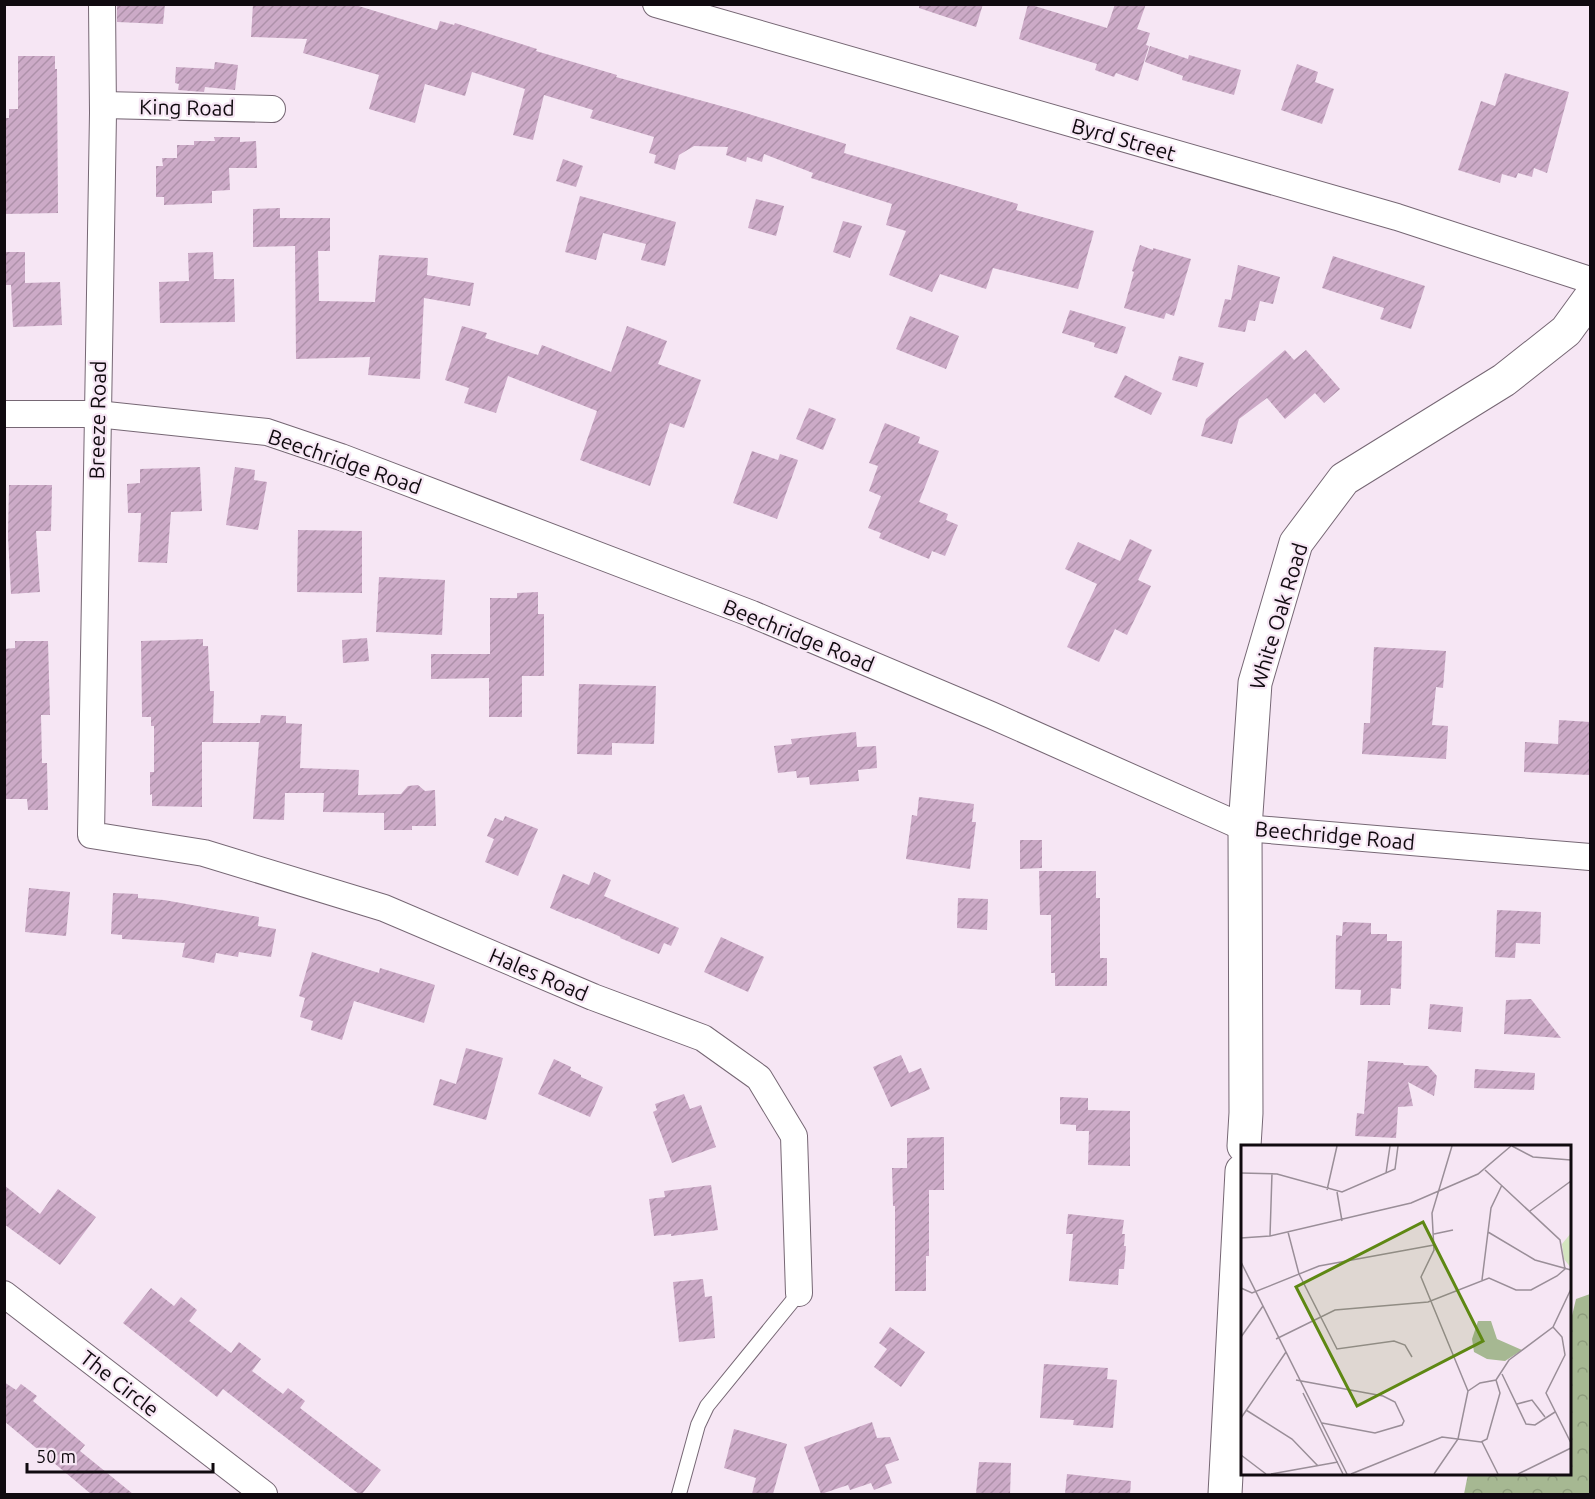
<svg xmlns="http://www.w3.org/2000/svg" width="1595" height="1499" viewBox="0 0 1595 1499" font-family="Ubuntu,sans-serif">
  <defs>
    <pattern id="forest-crowns" width="20" height="18" patternUnits="userSpaceOnUse" patternTransform="scale(1.5)"><rect width="20" height="18" fill="#a6b892"/><path d="M2 6a3 3 0 1 1 6 0M12 15a3 3 0 1 1 6 0" fill="none" stroke="#8e9d7d"/></pattern>
    <pattern id="building-hatch" width="6" height="6" patternUnits="userSpaceOnUse" patternTransform="scale(1.5)"><rect width="6" height="6" fill="#ccaac7"/><path d="M-1 1l2-2M0 6l6-6M5 7l2-2" fill="none" stroke="#ae91aa"/></pattern>
  </defs>
  <rect width="100%" height="100%" fill="#f6e6f4"/>
  <polygon fill="url(#forest-crowns)" points="1590,1294 1590,1494 1464,1494 1468,1474 1570,1474 1570,1324 1576,1299"/>
  <g fill="url(#building-hatch)">
    <polygon points="117,4 165,4 163,24 117,22"/>
    <polygon points="253,4 352,4 437,30 440,21 454,25 455,23 537,49 536,51 617,75 616,77 739,111 846,144 844,153 1018,204 1016,210 1094,231 1078,289 993,268 986,289 940,274 932,292 889,275 906,231 886,225 892,204 811,178 813,173 764,154 762,162 747,157 746,162 726,155 728,147 694,146 679,155 675,170 654,163 656,155 649,153 654,137 590,118 593,110 544,95 533,140 513,135 525,89 472,72 465,96 425,84 415,123 369,109 379,75 303,53 307,39 251,37"/>
    <polygon points="919,4 983,4 976,27 919,8"/>
    <polygon points="1028,4 1107,28 1115,4 1146,4 1137,29 1150,33 1146,45 1149,46 1138,81 1116,73 1114,77 1095,70 1097,64 1019,39"/>
    <polygon points="1150,46 1188,59 1189,55 1241,70 1234,95 1182,80 1183,76 1145,62"/>
    <polygon points="18,56 55,56 55,69 57,69 58,213 4,214 4,118 9,118 9,109 18,109"/>
    <polygon points="215,62 238,65 235,90 205,87 204,92 178,90 179,84 175,83 176,67 214,69"/>
    <polygon points="1297,64 1318,72 1315,82 1334,89 1322,124 1281,110"/>
    <polygon points="1505,73 1569,92 1547,173 1534,168 1532,177 1518,173 1516,178 1502,174 1500,183 1458,170 1481,101 1495,106"/>
    <polygon points="214,137 240,137 240,142 256,141 257,168 229,168 230,190 212,191 212,203 164,205 164,197 156,197 156,166 163,166 162,158 177,158 177,145 194,145 194,141 215,141"/>
    <polygon points="563,159 583,166 576,187 556,181"/>
    <polygon points="580,196 676,222 665,266 641,260 646,244 603,233 596,260 565,252"/>
    <polygon points="756,199 784,206 776,236 748,228"/>
    <polygon points="280,208 280,218 330,218 330,251 318,251 319,301 375,302 379,255 428,258 427,275 474,283 470,306 424,298 420,379 368,375 370,357 296,359 295,246 253,247 253,209"/>
    <polygon points="843,221 862,226 850,258 833,252"/>
    <polygon points="1140,245 1153,250 1153,248 1191,259 1174,316 1166,313 1164,319 1124,308 1134,272 1132,271"/>
    <polygon points="4,252 25,252 25,283 60,282 62,325 13,327 11,285 4,285"/>
    <polygon points="213,252 214,279 234,279 235,322 160,323 159,282 189,281 188,253"/>
    <polygon points="1333,256 1425,286 1411,329 1380,319 1384,308 1322,288"/>
    <polygon points="1238,265 1280,277 1273,304 1260,301 1255,321 1248,320 1245,332 1218,327 1225,299 1231,300"/>
    <polygon points="1070,310 1126,327 1117,354 1094,347 1095,343 1062,333"/>
    <polygon points="910,316 959,336 946,369 896,349"/>
    <polygon points="462,326 487,333 485,338 538,355 542,345 611,372 627,326 667,341 658,364 701,380 684,428 670,423 650,486 580,460 597,411 508,376 496,413 464,403 469,388 445,380"/>
    <polygon points="1285,350 1294,360 1306,350 1340,389 1324,403 1315,393 1285,419 1267,398 1239,419 1232,444 1201,436 1206,419"/>
    <polygon points="1179,356 1204,363 1197,387 1172,380"/>
    <polygon points="1125,375 1162,393 1151,415 1114,397"/>
    <polygon points="809,408 836,419 823,450 796,439"/>
    <polygon points="885,423 920,437 918,443 939,451 919,502 948,514 946,520 958,525 945,556 932,551 929,559 879,538 881,533 868,528 881,496 869,491 878,466 869,463"/>
    <polygon points="752,451 778,460 780,454 798,460 777,519 733,503"/>
    <polygon points="200,467 202,511 171,512 167,563 138,562 141,513 128,513 127,484 140,483 140,469"/>
    <polygon points="235,467 255,470 254,480 267,482 258,530 226,525"/>
    <polygon points="9,485 52,485 51,531 36,531 40,592 11,594 8,536"/>
    <polygon points="298,530 362,531 362,593 297,592"/>
    <polygon points="1130,539 1152,550 1138,580 1151,586 1127,635 1115,629 1099,662 1067,647 1097,584 1065,569 1078,542 1120,561"/>
    <polygon points="379,577 445,580 442,635 376,632"/>
    <polygon points="538,592 538,614 544,614 544,676 522,676 522,717 489,717 489,678 431,679 431,654 490,654 490,598 517,598 517,593"/>
    <polygon points="367,638 369,661 343,663 342,640"/>
    <polygon points="203,639 203,646 208,646 210,691 214,691 213,723 260,723 261,715 286,716 286,723 302,724 300,768 359,770 358,795 401,794 408,786 418,785 425,791 435,790 436,826 412,826 412,830 384,830 384,813 323,812 324,793 285,793 284,820 253,819 259,742 202,742 202,807 152,806 152,794 150,795 150,772 154,772 154,726 151,726 151,717 142,717 141,641"/>
    <polygon points="15,641 48,641 50,715 41,715 42,763 47,763 48,810 28,810 27,799 4,799 4,649 15,648"/>
    <polygon points="1374,647 1446,651 1443,688 1436,687 1432,725 1448,726 1446,759 1362,754 1364,723 1370,723"/>
    <polygon points="579,684 656,686 654,744 612,743 612,755 577,754"/>
    <polygon points="1559,720 1590,722 1590,775 1524,772 1525,742 1558,744"/>
    <polygon points="856,732 857,747 876,746 877,768 858,770 859,781 810,785 809,777 797,778 796,771 778,773 774,746 792,744 791,739"/>
    <polygon points="919,797 974,804 972,822 976,822 970,869 906,859 912,815 917,816"/>
    <polygon points="505,816 538,829 518,876 485,862 494,839 487,836 495,818 503,821"/>
    <polygon points="1020,840 1042,840 1042,868 1020,869"/>
    <polygon points="1039,871 1096,871 1096,898 1100,898 1100,958 1107,958 1107,986 1055,986 1055,973 1051,973 1051,915 1040,915"/>
    <polygon points="594,872 611,880 604,896 679,928 671,946 664,943 659,954 620,938 621,937 577,918 576,919 550,908 563,874 589,885"/>
    <polygon points="29,888 70,892 66,936 25,932"/>
    <polygon points="113,893 138,894 138,898 164,900 259,917 258,926 276,929 271,957 239,952 238,957 216,953 214,963 182,957 185,943 122,939 122,935 111,934"/>
    <polygon points="958,898 988,899 987,930 957,928"/>
    <polygon points="1497,910 1541,912 1540,944 1516,943 1515,958 1495,957"/>
    <polygon points="1343,922 1371,923 1371,934 1387,934 1387,941 1402,941 1401,989 1391,988 1390,1005 1360,1005 1361,990 1335,989 1336,935 1342,936"/>
    <polygon points="721,937 764,957 748,992 704,972"/>
    <polygon points="312,952 379,973 380,968 435,985 424,1023 354,1001 342,1040 311,1030 313,1021 300,1017 305,998 299,996"/>
    <polygon points="1531,999 1561,1038 1504,1034 1506,1000"/>
    <polygon points="1430,1004 1463,1007 1461,1032 1428,1029"/>
    <polygon points="466,1048 503,1058 486,1120 433,1105 440,1079 456,1084"/>
    <polygon points="901,1055 909,1073 921,1068 930,1089 891,1107 873,1067"/>
    <polygon points="554,1059 571,1067 570,1070 581,1075 581,1077 603,1087 590,1117 538,1094"/>
    <polygon points="1368,1061 1403,1063 1404,1065 1428,1066 1437,1076 1434,1096 1408,1082 1413,1106 1398,1107 1396,1138 1355,1136 1357,1113 1364,1114"/>
    <polygon points="1475,1069 1535,1073 1534,1090 1474,1088"/>
    <polygon points="684,1094 690,1109 701,1105 716,1147 672,1163 653,1112 657,1110 655,1104"/>
    <polygon points="1060,1097 1088,1098 1088,1110 1130,1111 1130,1166 1088,1165 1089,1131 1076,1131 1076,1125 1060,1124"/>
    <polygon points="944,1137 944,1190 929,1190 929,1256 926,1256 926,1291 895,1291 895,1206 893,1206 892,1168 907,1168 907,1138"/>
    <polygon points="4,1185 40,1214 58,1189 96,1217 60,1265 4,1224"/>
    <polygon points="711,1185 718,1230 671,1236 671,1234 654,1236 649,1199 665,1197 664,1191"/>
    <polygon points="1068,1214 1124,1220 1122,1234 1125,1234 1124,1246 1126,1246 1124,1269 1119,1269 1118,1285 1069,1281 1073,1234 1066,1234"/>
    <polygon points="703,1279 705,1297 712,1296 715,1338 679,1342 673,1282"/>
    <polygon points="151,1288 174,1306 181,1297 197,1310 189,1321 231,1353 239,1342 261,1359 252,1371 283,1394 288,1388 305,1401 300,1408 381,1470 362,1494 359,1494 223,1389 217,1397 123,1323"/>
    <polygon points="890,1327 925,1352 901,1387 874,1367 887,1349 879,1343"/>
    <polygon points="1044,1364 1108,1368 1107,1379 1117,1380 1113,1428 1073,1425 1074,1420 1040,1418"/>
    <polygon points="4,1382 16,1390 21,1384 37,1396 33,1401 85,1445 80,1451 133,1494 91,1494 4,1421"/>
    <polygon points="872,1422 877,1438 890,1437 899,1460 885,1465 892,1483 874,1490 871,1483 850,1490 848,1485 821,1494 804,1447"/>
    <polygon points="734,1429 787,1444 773,1494 752,1494 756,1478 724,1468"/>
    <polygon points="979,1462 1011,1463 1010,1494 976,1494"/>
    <polygon points="1067,1474 1131,1481 1130,1494 1065,1494"/>
  </g>
  <g fill="none" stroke-linecap="round" stroke-linejoin="round">
    <g stroke="#766774" stroke-width="16">
      <polyline id="lane" points="679,1494 698,1425 707,1406 799,1293"/>
    </g>
    <g stroke="#766774" stroke-width="28">
      <g id="street">
        <polyline points="102,4 103,113 91,835 204,853 384,908 593,997 703,1038 759,1078 794,1136 799,1293"/>
        <polyline points="656,4 1397,217 1590,280"/>
        <polyline points="103,105 272,109"/>
        <polyline points="4,414 97,414 267,432 341,457 752,614 991,715 1245,828 1590,857"/>
        <polyline points="4,1294 264,1494"/>
      </g>
    </g>
    <g stroke="#766774" stroke-width="35">
      <g id="secondary">
        <polyline points="1244,1146 1246,1113 1245,828 1255,683 1296,543 1344,479 1504,380 1566,331 1590,298"/>
        <polyline points="1225,1494 1242,1171"/>
      </g>
    </g>
    <use href="#lane" stroke="#fff" stroke-width="14"/>
    <use href="#street" stroke="#fff" stroke-width="26"/>
    <use href="#secondary" stroke="#fff" stroke-width="33"/>
  </g>
  <g text-anchor="middle" dominant-baseline="central" stroke-width="4.5" stroke-linejoin="round" paint-order="stroke">
    <g font-size="21" fill="#100a0f" stroke="#f6e6f4">
      <text transform="translate(187 107) rotate(1)">King Road</text>
      <text transform="translate(1124 139) rotate(16)">Byrd Street</text>
      <text transform="translate(97 420) rotate(-89)">Breeze Road</text>
      <text transform="translate(345 461) rotate(19)">Beechridge Road</text>
      <text transform="translate(1278 616) rotate(-73)">White Oak Road</text>
      <text transform="translate(799 635) rotate(22)">Beechridge Road</text>
      <text transform="translate(1335 835) rotate(5)">Beechridge Road</text>
      <text transform="translate(539 974) rotate(23)">Hales Road</text>
      <text transform="translate(120 1383) rotate(38)">The Circle</text>
    </g>
  </g>
  <g transform="translate(1241 1145)">
    <rect width="330" height="330" fill="#f6e6f4"/>
    <path d="M330 88V123L323 114 321 99Z" fill="#d3e5bf"/>
    <path d="M237 176H250L256 194 281 205 264 216 246 214 233 207 231 194Z" fill="#a6b892"/>
    <path fill="none" stroke="#9a8e98" stroke-width="1.5" d="M271 1 292 12 330 15M0 28 36 29 101 47 154 24 157 1M145 28 149 1M86 45 96 1M96 47 101 76M289 66 330 36M47 87 58 129 96 204 153 196 164 200 171 212M247 87 294 115 330 125M193 89 212 85M29 91 31 28M0 93 29 91 170 58 237 29 270 1M0 117 106 329M241 135 250 63 261 40M0 143 11 148 78 121 193 100M312 182 321 192 324 210 305 248 330 298M0 192 22 161M35 194 94 165 187 157 248 133 275 145H290L316 131 324 124 319 95 244 25M261 229 285 279 294 280 314 267M55 235 142 251 154 257 163 276 161 280 134 288 81 278M227 246 239 238 255 235 268 215 312 182 330 144M62 248 102 329M276 259 291 255 304 272M5 265 51 294 77 321M0 273 45 207M241 297 257 329M0 310 25 329M30 329 97 317M110 329 201 292 240 297 246 294 259 248 255 235M193 329 217 294 227 246 180 132 193 105 191 68 211 1M277 329 330 303"/>
    <path fill="#5e8813" fill-opacity="0.15" stroke="#5e8813" stroke-width="3" d="M182 77 242 196 116 261 55 142Z"/>
    <rect width="330" height="330" fill="none" stroke="#100a0f" stroke-width="3"/>
  </g>
  <rect width="1595" height="1499" fill="none" stroke="#100a0f" stroke-width="12"/>
  <path d="M27 1463v9h186v-9" fill="none" stroke="#100a0f" stroke-width="3"/>
  <text x="36" y="1463" font-size="18" fill="#100a0f" stroke="#f6e6f4" stroke-width="4.5" paint-order="stroke">50 m</text>
</svg>
